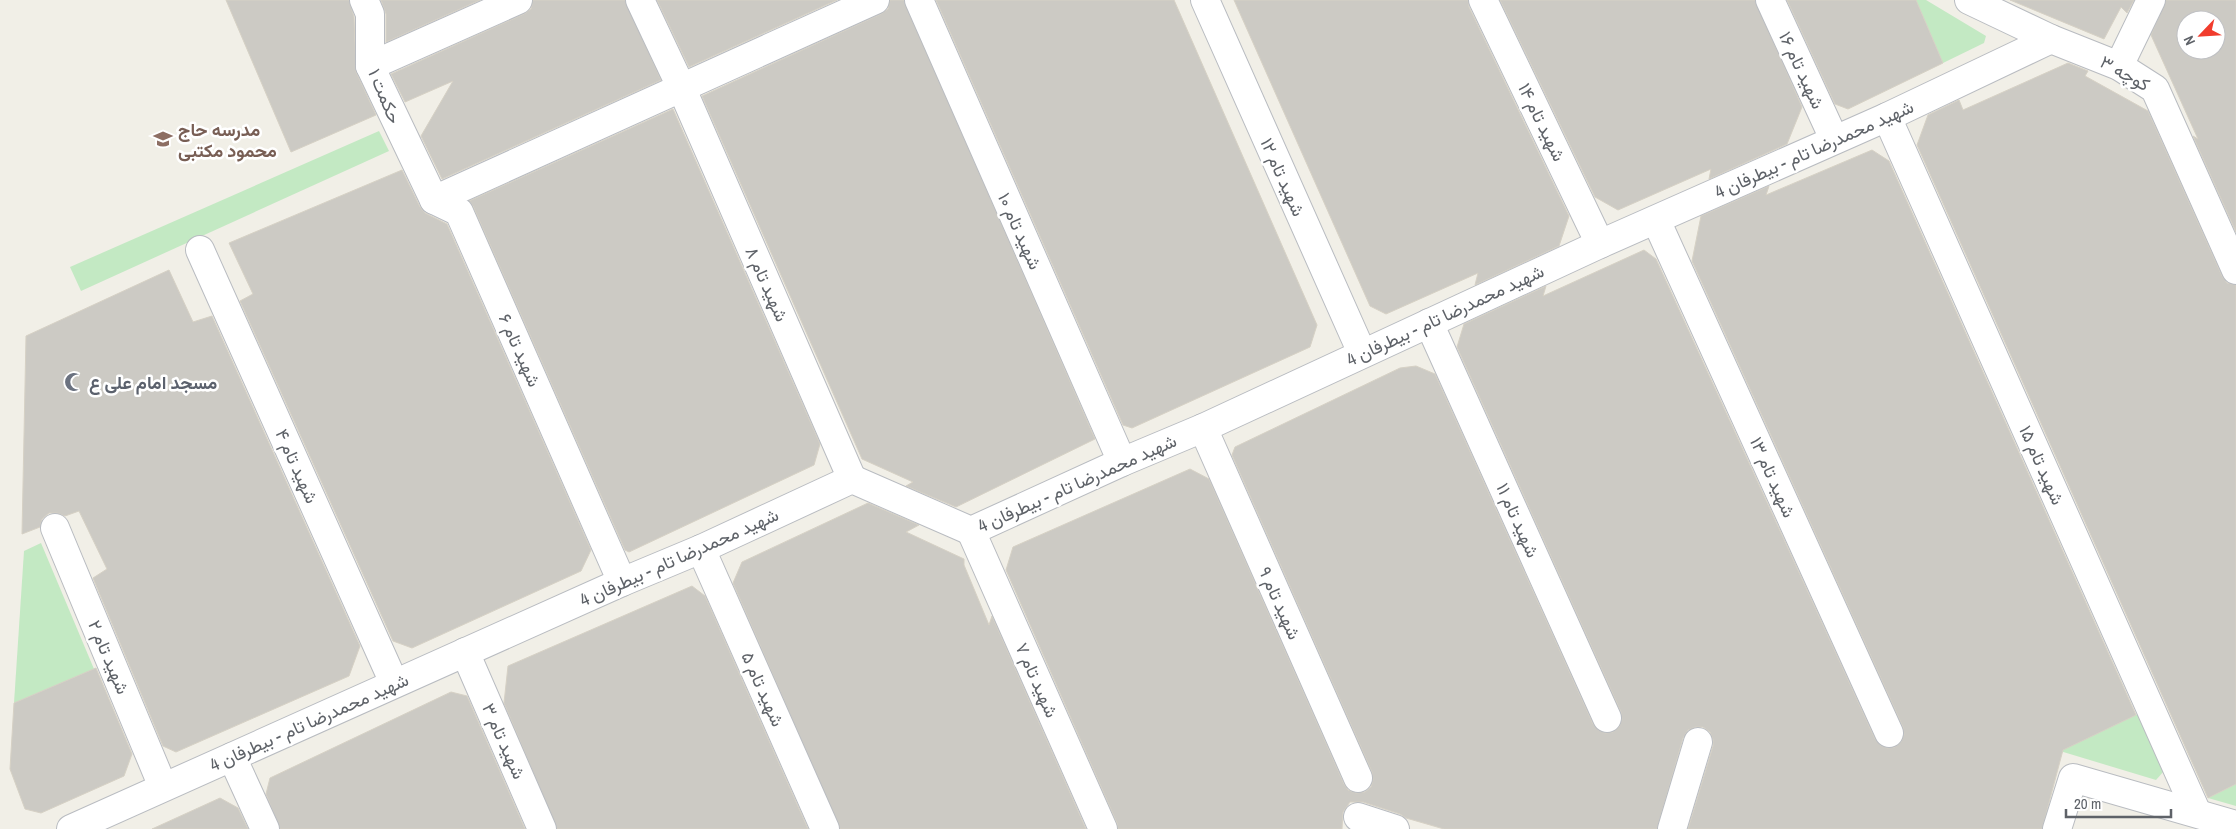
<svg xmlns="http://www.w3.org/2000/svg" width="2236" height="829" viewBox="0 0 2236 829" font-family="'Archivo Narrow',Vazirmatn,sans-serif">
  <rect width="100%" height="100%" fill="#f1efe7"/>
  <g fill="#c3e9c3">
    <polygon points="1916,0 1926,0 1986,36 1984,43 1943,63"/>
    <polygon points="379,131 389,151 81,291 70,267"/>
    <polygon points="41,543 94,669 14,703 24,551"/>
    <polygon points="2138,714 2164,771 2156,780 2060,751"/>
    <polygon points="2236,784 2236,806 2208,798"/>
  </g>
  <g fill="#cccac4" stroke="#d6d1c5" fill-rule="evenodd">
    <polygon points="226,0 349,0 354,17 356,72 376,115 291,152"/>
    <polygon points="381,0 480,0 386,42 386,14"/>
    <polygon points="533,0 625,0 661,80 442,179 421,136 453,81 405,102 391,74 524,14 531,9"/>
    <polygon points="657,0 837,0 689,67"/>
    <polygon points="890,0 904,0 1095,439 956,507 906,486 913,482 862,459 702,96 881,14 888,9"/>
    <polygon points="936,0 1174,0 1317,325 1310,347 1132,428 1123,425"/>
    <polygon points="1234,0 1468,0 1469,7 1569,216 1559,246 1475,285 1478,273 1386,314 1370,306"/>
    <polygon points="1500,0 1755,0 1802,107 1787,144 1709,179 1711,169 1618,210 1595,197"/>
    <polygon points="1787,0 1916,0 1943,63 1848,109 1835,104"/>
    <polygon points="2010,0 2134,0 2127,13 2121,7 2104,39"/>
    <path d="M2166 0H2236V232L2193 136 2198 139 2151 35ZM2186 20H2216V50H2186Z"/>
    <polygon points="2068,63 2088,71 2085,76 2148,111 2222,276 2227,283 2236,285 2236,784 2208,798 1917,145 1928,115 1959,100 1963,110"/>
    <polygon points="673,109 820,444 814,465 629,552 625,550 473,206 469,201"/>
    <polygon points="1872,150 1889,161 2136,715 2063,750 2042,829 1688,829 1713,746 1713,739 1710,732 1703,727 1695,727 1688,730 1683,738 1657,829 1444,829 1406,818 1400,814 1363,802 1350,802 1343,812 1342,829 1118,829 1117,823 1006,570 1013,547 1190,469 1209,479 1344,784 1348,790 1356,793 1365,792 1371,787 1373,780 1372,772 1232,455 1235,447 1400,368 1416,366 1435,374 1593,724 1598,730 1605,733 1613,732 1619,727 1622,720 1621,712 1457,347 1464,324 1546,286 1543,296 1644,250 1656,259 1875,739 1880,745 1887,748 1895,747 1901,742 1904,735 1903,727 1692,261 1701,216 1769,186 1766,195"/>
    <polygon points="402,170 420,207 425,213 447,224 591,550 581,571 412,648 393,641 240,301 253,294 229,243"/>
    <polygon points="169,270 193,322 212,316 360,646 349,676 176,752 163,746 93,578 107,569 79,511 65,516 57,513 49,513 42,519 40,527 22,534 26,336"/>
    <polygon points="868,503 919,525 906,532 964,559 964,565 989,625 992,616 1086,829 840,829 733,583 742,562"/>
    <polygon points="692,586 705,596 808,829 557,829 504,703 508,666"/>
    <polygon points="96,668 132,754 124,776 41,813 25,809 10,769 14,703"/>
    <polygon points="451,692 467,696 525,829 280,829 266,794 270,778"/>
    <polygon points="220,798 238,808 248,829 152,829"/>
  </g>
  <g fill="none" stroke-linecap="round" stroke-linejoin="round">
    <g stroke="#b9bcc1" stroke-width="30">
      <g id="minor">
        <polyline points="364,0 370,14 370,66 434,200 459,212 622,582"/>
        <polyline points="640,0 682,89 852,479"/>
        <polyline points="919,0 1122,462"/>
        <polyline points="1205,0 1362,353"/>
        <polyline points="1483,0 1600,244"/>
        <polyline points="1770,0 1834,139"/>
        <polyline points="1969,0 2051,39 2119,66 2155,89 2236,270"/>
        <polyline points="370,66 518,0"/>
        <polyline points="2119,66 2151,0"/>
        <polyline points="1887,117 2197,813"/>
        <polyline points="434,200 875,0"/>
        <polyline points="1656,220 1889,733"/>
        <polyline points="200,250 394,683"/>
        <polyline points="1429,323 1607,718"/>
        <polyline points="1203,428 1358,778"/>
        <polyline points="55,528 163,787"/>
        <polyline points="971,531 1103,829"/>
        <polyline points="701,549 825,829"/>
        <polyline points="465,652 542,829"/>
        <polyline points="232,757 265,829"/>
        <polyline points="1358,817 1395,829"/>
        <polyline points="71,829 622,582 701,549 852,479 971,531 1122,462 1203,428 1600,244 1887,117 2051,39"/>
        <polyline points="1672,829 1698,742"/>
        <polyline points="2057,829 2073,778 2236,825"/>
      </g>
    </g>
    <use href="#minor" stroke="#fff" stroke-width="28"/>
  </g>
  <defs>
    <g id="school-bare" transform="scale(1.5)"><path d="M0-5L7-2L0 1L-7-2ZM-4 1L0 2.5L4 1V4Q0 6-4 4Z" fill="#8d6e63" stroke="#fff" stroke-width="2.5" paint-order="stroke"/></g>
    <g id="mosque-bare" transform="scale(1.5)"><path d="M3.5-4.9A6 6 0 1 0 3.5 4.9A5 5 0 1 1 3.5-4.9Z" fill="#6b7280" stroke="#fff" stroke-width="2.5" paint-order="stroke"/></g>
  </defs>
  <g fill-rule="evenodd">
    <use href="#school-bare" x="163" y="139"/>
    <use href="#mosque-bare" x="74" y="382"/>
  </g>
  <g text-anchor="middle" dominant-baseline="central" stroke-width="5" stroke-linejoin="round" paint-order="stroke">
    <g font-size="18" fill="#5e6268" stroke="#fff">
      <text transform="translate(1802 70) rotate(65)">شهید تام ۱۶</text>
      <text transform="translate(2125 73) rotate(29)">کوچه ۳</text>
      <text transform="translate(385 96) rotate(67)">حکمت ۱</text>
      <text transform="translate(1542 122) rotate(64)">شهید تام ۱۴</text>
      <text transform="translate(1814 149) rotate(-24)">شهید محمدرضا تام - بیطرفان 4</text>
      <text transform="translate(1283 177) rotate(66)">شهید تام ۱۲</text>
      <text transform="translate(1020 231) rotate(66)">شهید تام ۱۰</text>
      <text transform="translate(767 284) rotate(66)">شهید تام ۸</text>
      <text transform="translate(1445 315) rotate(-25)">شهید محمدرضا تام - بیطرفان 4</text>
      <text transform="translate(520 350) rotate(66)">شهید تام ۶</text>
      <text transform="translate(2042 465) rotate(66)">شهید تام ۱۵</text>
      <text transform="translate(297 466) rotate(66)">شهید تام ۴</text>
      <text transform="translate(1773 477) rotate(66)">شهید تام ۱۳</text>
      <text transform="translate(1077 483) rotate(-24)">شهید محمدرضا تام - بیطرفان 4</text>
      <text transform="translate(1518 520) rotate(66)">شهید تام ۱۱</text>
      <text transform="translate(679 557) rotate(-24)">شهید محمدرضا تام - بیطرفان 4</text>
      <text transform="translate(1280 603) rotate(66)">شهید تام ۹</text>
      <text transform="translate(109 657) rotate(67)">شهید تام ۲</text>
      <text transform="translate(1037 680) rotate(66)">شهید تام ۷</text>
      <text transform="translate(763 689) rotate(66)">شهید تام ۵</text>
      <text transform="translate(309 722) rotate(-24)">شهید محمدرضا تام - بیطرفان 4</text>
      <text transform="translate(504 741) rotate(66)">شهید تام ۳</text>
    </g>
    <g font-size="18" font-weight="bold" fill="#785e54" stroke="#fff" text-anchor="start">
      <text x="178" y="129">مدرسه حاج<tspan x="178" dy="21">محمود مکتبی</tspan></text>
    </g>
    <g font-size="18" font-weight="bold" fill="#5b616d" stroke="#fff" text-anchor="start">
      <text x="89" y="382">مسجد امام علی ع</text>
    </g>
  </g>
  <g transform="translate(2201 35) rotate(245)"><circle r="24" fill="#ffffff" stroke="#bfc0c3"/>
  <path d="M0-4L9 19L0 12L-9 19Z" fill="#f13c2d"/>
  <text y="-8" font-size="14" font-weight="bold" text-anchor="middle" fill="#5e6268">N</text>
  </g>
  <path d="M2066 809v8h105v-8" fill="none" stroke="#5e6268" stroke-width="2.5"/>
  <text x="2074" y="809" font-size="15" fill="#5e6268" stroke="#ffffff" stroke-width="4" paint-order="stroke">20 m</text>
</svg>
